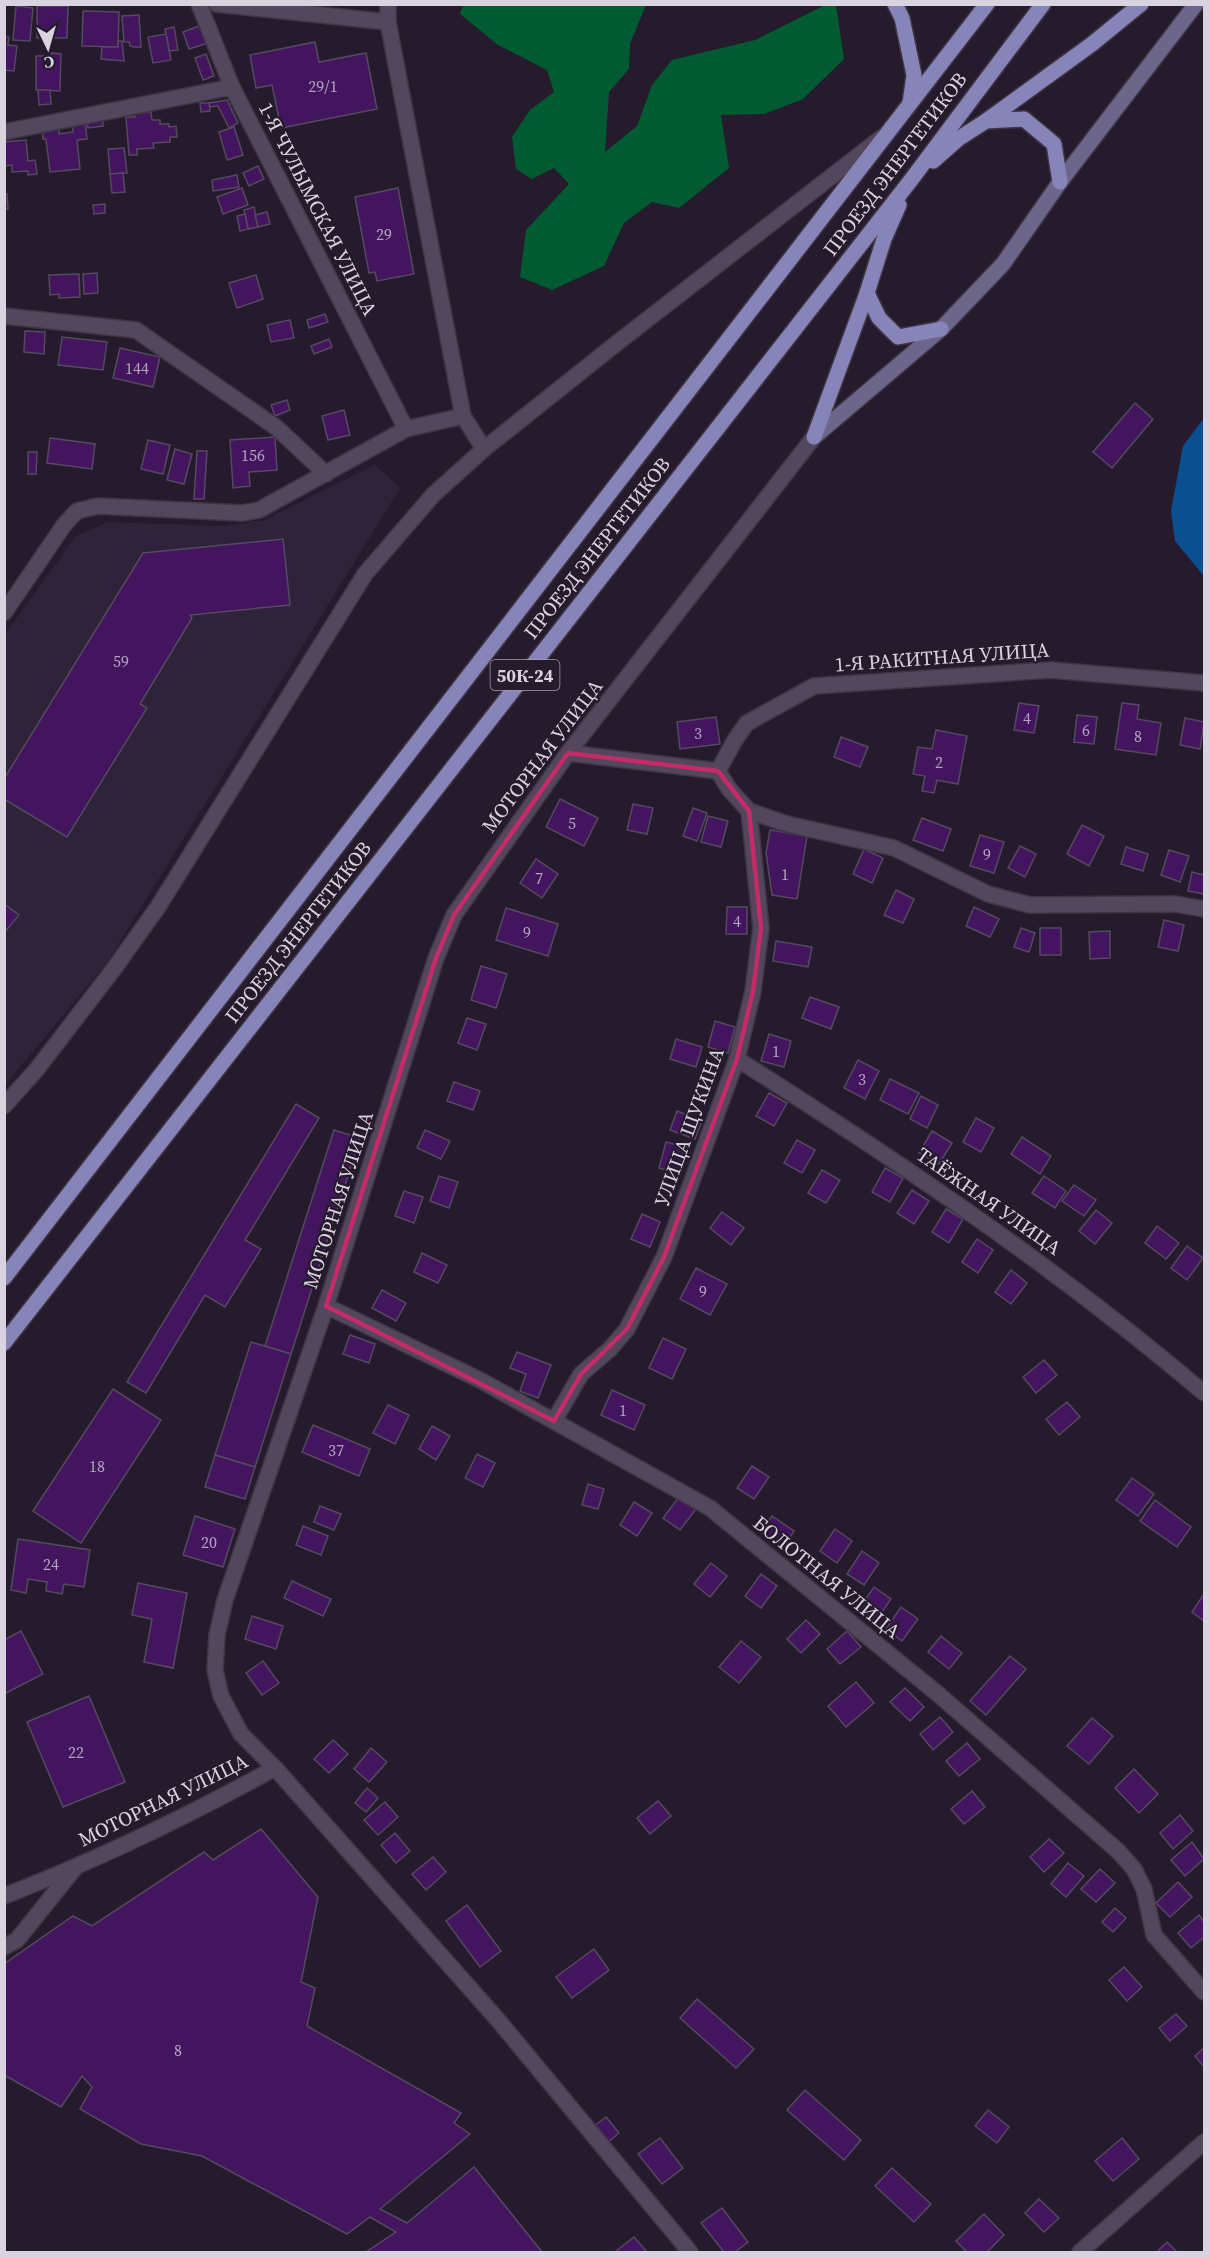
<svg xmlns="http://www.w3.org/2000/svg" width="1209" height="2257" viewBox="0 0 1209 2257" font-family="'Source Serif 4',serif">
  <rect width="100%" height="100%" fill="#251b2d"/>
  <polygon fill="#2f233a" points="375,465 400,488 107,963 5,1085 5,634 75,537 107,522 221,526 264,520"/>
  <polygon fill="#005b33" points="827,4 836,5 844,59 803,99 764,114 721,115 729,168 679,208 652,202 624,223 604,266 552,290 520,277 526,230 569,184 554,168 532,179 516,169 512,137 530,110 554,92 547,70 498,45 460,14 463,5 646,5 630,44 629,69 609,92 605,152 637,126 652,85 672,60 755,40"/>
  <polygon fill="#0b4f91" points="1204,420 1204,576 1175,541 1171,511 1183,446 1201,422"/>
  <g fill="#43155f" stroke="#55495f" stroke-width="1.5">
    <polygon points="16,6 33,8 30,41 13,40"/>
    <polygon points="37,6 68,6 67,38 37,38"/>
    <polygon points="83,11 119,12 118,47 82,46"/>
    <polygon points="139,15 141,47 134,47 130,46 129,42 124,42 122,16"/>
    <polygon points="202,25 208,43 189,49 183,32"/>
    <polygon points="174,27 178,50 169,51 165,29"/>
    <polygon points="166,34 171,60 153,63 148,37"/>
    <polygon points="4,37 9,37 8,45 17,46 14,71 4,70"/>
    <polygon points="118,41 122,41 124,61 101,59 102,47 118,47"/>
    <polygon points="315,42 319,62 366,53 377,109 281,128 272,85 256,88 250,55"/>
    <polygon points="51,53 61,54 60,91 36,90 36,56 51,56"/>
    <polygon points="206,54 214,76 203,80 195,58"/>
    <polygon points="38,90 50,90 51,104 39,105"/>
    <polygon points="227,100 238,123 229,128 218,106 209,107 209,103"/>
    <polygon points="200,103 209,103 210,111 201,112"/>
    <polygon points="151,112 152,120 160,120 160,124 169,124 169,127 176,126 177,137 170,137 170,142 153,143 154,148 137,149 137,155 129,155 126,117 135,117 135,113"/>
    <polygon points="103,119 103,126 88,128 87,120"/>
    <polygon points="85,122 87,139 77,140 80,169 50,172 46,139 43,139 42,129 59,127 59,134 73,132 72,124"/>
    <polygon points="234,127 243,155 227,160 219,132"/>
    <polygon points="26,140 28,161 35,160 37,174 28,175 28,171 12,172 12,165 4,166 4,142"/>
    <polygon points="124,148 127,173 110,174 108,149"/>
    <polygon points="258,166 264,179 249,186 243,173"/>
    <polygon points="123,173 125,192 112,193 110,174"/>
    <polygon points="237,175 239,187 213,191 212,180"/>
    <polygon points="242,188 248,205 223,214 217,197"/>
    <polygon points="398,188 414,274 377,281 375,272 369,273 355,197"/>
    <polygon points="4,194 7,194 8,209 4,209"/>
    <polygon points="105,204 105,213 94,214 93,205"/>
    <polygon points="254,207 258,227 248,229 244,210"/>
    <polygon points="267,212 270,224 258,227 255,215"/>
    <polygon points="245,214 248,229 240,231 237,216"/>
    <polygon points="97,273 98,293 84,294 83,274"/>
    <polygon points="79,274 80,297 59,298 59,294 50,295 49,275"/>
    <polygon points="256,275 263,299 237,308 229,283"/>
    <polygon points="325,314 328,322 309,328 307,320"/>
    <polygon points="290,320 294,338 271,342 267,325"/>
    <polygon points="25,331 45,332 44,354 24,352"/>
    <polygon points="62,337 107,342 103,370 58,365"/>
    <polygon points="329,339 332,347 314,354 311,346"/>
    <polygon points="120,348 160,357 153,387 113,378"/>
    <polygon points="287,400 290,410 275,416 271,405"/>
    <polygon points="1135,403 1153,419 1112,468 1093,452"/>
    <polygon points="344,410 350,435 328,440 322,416"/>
    <polygon points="275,437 277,470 249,472 250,486 233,488 230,440"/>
    <polygon points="50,438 95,444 92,469 47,463"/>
    <polygon points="148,440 170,445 163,474 141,469"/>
    <polygon points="175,449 192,454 184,484 167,480"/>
    <polygon points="197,451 207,451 204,499 194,499"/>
    <polygon points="28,452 37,452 36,474 28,474"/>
    <polygon points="283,539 290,605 190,615 192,618 140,704 147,708 67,837 4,799 4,779 143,553"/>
    <polygon points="1019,703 1039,706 1034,733 1014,730"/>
    <polygon points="1122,703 1139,705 1137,719 1161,723 1156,755 1115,749"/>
    <polygon points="1077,715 1097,717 1094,744 1074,742"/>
    <polygon points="716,717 720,744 680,749 677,722"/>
    <polygon points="1185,718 1204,722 1200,749 1180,745"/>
    <polygon points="936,730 967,736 958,784 937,780 934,793 922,791 925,776 913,774 918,747 932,749"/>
    <polygon points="841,737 868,747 860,767 834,757"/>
    <polygon points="560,799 598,818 584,846 546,827"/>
    <polygon points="633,804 653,808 647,834 627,830"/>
    <polygon points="693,808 707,813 697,841 683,836"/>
    <polygon points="708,816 728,821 721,847 701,842"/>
    <polygon points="922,818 951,829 943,851 913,840"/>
    <polygon points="1082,825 1104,836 1089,866 1067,854"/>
    <polygon points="770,830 807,836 797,899 772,895 766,853"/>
    <polygon points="980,835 1004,842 994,873 970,866"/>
    <polygon points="1020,846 1036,854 1025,877 1008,868"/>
    <polygon points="1126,847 1148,854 1143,871 1121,864"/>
    <polygon points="864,849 883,858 872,883 853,874"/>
    <polygon points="1169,850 1189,856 1180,882 1161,875"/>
    <polygon points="536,859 558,874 542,898 520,883"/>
    <polygon points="1192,872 1204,875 1204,894 1188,891"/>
    <polygon points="896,890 914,899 903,923 884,915"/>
    <polygon points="4,904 19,915 4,933"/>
    <polygon points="727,907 747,907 747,934 726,934"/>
    <polygon points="974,907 999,919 990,937 966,926"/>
    <polygon points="506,908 558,924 548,956 496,940"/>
    <polygon points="1164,920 1184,925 1178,951 1158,947"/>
    <polygon points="1021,928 1035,933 1029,952 1014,947"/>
    <rect x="1040" y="928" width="21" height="27"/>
    <polygon points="1110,931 1110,958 1090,959 1089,932"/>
    <polygon points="776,941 812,947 808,967 773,961"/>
    <polygon points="481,966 507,974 496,1008 471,1000"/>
    <polygon points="810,997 839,1007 831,1029 802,1018"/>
    <polygon points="467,1018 486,1024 477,1050 458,1043"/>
    <polygon points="715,1021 735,1027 728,1053 708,1047"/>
    <polygon points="769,1034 791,1041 784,1067 761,1061"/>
    <polygon points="676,1039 702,1047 696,1067 670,1059"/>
    <polygon points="858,1060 879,1071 865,1099 844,1088"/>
    <polygon points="890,1079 919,1093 908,1114 880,1100"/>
    <polygon points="454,1082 480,1091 473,1110 447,1101"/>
    <polygon points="769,1093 787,1103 774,1126 756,1116"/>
    <polygon points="921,1096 938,1105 927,1128 910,1119"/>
    <polygon points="296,1104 319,1118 245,1240 261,1249 225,1307 205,1295 146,1393 127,1382"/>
    <polygon points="677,1111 702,1121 695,1139 670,1130"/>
    <polygon points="976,1118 994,1128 981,1152 963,1142"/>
    <polygon points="334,1130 360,1138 291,1354 265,1346"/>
    <polygon points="425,1130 450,1141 441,1159 417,1148"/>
    <polygon points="932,1131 952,1143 939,1164 919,1153"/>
    <polygon points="1022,1137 1051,1156 1040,1174 1011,1154"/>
    <polygon points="797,1140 815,1150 802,1173 784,1163"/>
    <polygon points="666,1142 685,1147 678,1173 659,1168"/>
    <polygon points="885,1168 903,1178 890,1202 872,1192"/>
    <polygon points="822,1170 840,1180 826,1203 808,1193"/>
    <polygon points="439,1176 458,1182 449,1208 430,1201"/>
    <polygon points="1044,1176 1066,1191 1055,1208 1032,1193"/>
    <polygon points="1074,1185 1096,1200 1084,1216 1062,1201"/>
    <polygon points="912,1190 929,1201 914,1224 897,1213"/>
    <polygon points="404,1191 423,1197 414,1223 395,1216"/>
    <polygon points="946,1209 963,1219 949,1243 932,1232"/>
    <polygon points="1096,1210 1112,1223 1095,1244 1079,1231"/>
    <polygon points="722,1212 744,1228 731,1245 710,1228"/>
    <polygon points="642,1214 660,1222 650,1247 631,1239"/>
    <polygon points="1157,1226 1179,1243 1166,1259 1145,1243"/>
    <polygon points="977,1239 993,1250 978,1273 962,1262"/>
    <polygon points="1187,1246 1203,1258 1187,1280 1171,1268"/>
    <polygon points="422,1253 447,1265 438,1283 414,1272"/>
    <polygon points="696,1268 727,1284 710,1315 680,1299"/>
    <polygon points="1011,1270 1027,1283 1011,1304 995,1292"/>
    <polygon points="382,1290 406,1303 396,1321 372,1308"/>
    <polygon points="350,1335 375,1344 369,1363 343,1354"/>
    <polygon points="663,1338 686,1349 672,1379 649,1368"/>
    <polygon points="251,1342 291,1354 255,1467 215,1455"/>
    <polygon points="517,1352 551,1365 538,1398 520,1391 526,1374 510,1368"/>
    <polygon points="1044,1360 1057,1375 1036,1393 1023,1377"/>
    <polygon points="113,1389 161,1420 81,1543 33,1511"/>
    <polygon points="612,1390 645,1405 634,1430 601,1415"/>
    <polygon points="1067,1402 1080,1417 1059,1435 1046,1419"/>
    <polygon points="388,1405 409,1415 395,1444 373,1433"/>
    <polygon points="313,1425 370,1449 359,1476 302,1452"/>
    <polygon points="432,1426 450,1436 436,1460 419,1449"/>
    <polygon points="477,1454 495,1463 483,1487 465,1478"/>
    <polygon points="215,1455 255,1467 245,1499 205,1487"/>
    <polygon points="752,1466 769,1477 754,1499 737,1488"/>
    <polygon points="1132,1478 1154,1494 1138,1516 1116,1500"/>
    <polygon points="588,1484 604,1489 598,1509 582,1505"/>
    <polygon points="679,1497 696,1509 680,1530 663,1518"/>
    <polygon points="1155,1500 1191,1527 1177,1547 1140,1521"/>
    <polygon points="634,1502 652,1513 637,1536 620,1525"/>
    <polygon points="320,1506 341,1514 334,1530 314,1522"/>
    <polygon points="195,1516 235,1529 223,1567 183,1555"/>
    <polygon points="772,1516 794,1531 783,1548 761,1532"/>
    <polygon points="303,1526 328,1536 321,1555 296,1545"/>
    <polygon points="835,1529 852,1541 837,1563 820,1551"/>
    <polygon points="18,1539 90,1550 84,1587 64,1584 62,1594 46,1591 47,1582 28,1579 26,1593 11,1590"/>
    <polygon points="862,1551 879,1563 864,1585 847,1574"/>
    <polygon points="711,1563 727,1576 710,1597 694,1584"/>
    <polygon points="761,1574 777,1586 761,1608 745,1596"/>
    <polygon points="292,1581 331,1599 323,1616 284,1598"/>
    <polygon points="138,1583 187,1593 173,1668 144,1662 152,1619 132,1615"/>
    <polygon points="874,1587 891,1599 876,1621 859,1609"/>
    <polygon points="1204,1594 1204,1621 1192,1612"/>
    <polygon points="901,1607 918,1619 902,1641 886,1629"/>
    <polygon points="252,1616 283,1626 276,1649 245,1639"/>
    <polygon points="806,1620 820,1634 801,1653 787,1639"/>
    <polygon points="21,1631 43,1674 6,1693 4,1690 4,1640"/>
    <polygon points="847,1631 861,1647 840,1664 827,1649"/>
    <polygon points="941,1636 962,1653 949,1669 928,1652"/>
    <polygon points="741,1641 761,1657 739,1683 719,1667"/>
    <polygon points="1010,1656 1026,1669 986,1715 970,1701"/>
    <polygon points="263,1661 279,1683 262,1695 246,1673"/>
    <polygon points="856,1682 874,1703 846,1727 828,1706"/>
    <polygon points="905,1688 924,1707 910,1721 890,1702"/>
    <polygon points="89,1696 125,1782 63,1807 27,1722"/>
    <polygon points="940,1717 953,1732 933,1750 920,1734"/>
    <polygon points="1092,1718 1113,1736 1089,1764 1067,1746"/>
    <polygon points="333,1740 348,1754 329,1773 314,1759"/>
    <polygon points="967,1743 980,1759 959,1776 946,1761"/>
    <polygon points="371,1748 387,1762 369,1782 354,1769"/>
    <polygon points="1134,1769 1158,1794 1139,1813 1115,1788"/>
    <polygon points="367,1788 378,1798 366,1812 355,1803"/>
    <polygon points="972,1791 985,1807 964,1824 951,1809"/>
    <polygon points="658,1801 671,1816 650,1834 637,1818"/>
    <polygon points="385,1802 398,1817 378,1835 364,1820"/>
    <polygon points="1180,1815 1193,1831 1173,1849 1160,1833"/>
    <polygon points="261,1829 318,1897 301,1982 315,1988 307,2026 461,2113 454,2123 470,2134 380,2209 407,2223 474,2167 542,2252 366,2252 396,2232 370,2217 347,2234 202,2156 141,2144 80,2109 92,2087 82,2076 61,2107 4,2075 4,1964 73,1916 92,1926 204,1852 213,1860"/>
    <polygon points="395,1833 410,1851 396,1863 381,1845"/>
    <polygon points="1049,1839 1064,1853 1044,1872 1030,1857"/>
    <polygon points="1192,1842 1204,1859 1185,1876 1171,1860"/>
    <polygon points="433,1857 446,1872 426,1890 412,1874"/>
    <polygon points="1068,1863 1084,1876 1066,1897 1051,1884"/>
    <polygon points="1100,1869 1115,1883 1096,1902 1081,1889"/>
    <polygon points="1178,1882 1192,1897 1170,1917 1156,1903"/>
    <polygon points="467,1905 501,1951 480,1967 446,1921"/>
    <polygon points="1115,1908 1126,1918 1113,1932 1102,1922"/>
    <polygon points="1199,1915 1204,1922 1204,1937 1191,1948 1178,1933"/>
    <polygon points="594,1949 609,1970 572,1998 556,1977"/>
    <polygon points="1124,1967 1142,1987 1127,2001 1109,1980"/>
    <polygon points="697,1999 754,2049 736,2068 680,2018"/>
    <polygon points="1176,2014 1187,2026 1170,2041 1159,2028"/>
    <polygon points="1204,2048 1204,2067 1195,2056"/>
    <polygon points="805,2090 861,2140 844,2160 787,2110"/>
    <polygon points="988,2110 1009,2127 997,2143 975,2126"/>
    <polygon points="606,2117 619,2133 607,2143 593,2127"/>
    <polygon points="660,2138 683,2168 662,2184 638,2154"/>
    <polygon points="1122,2138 1139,2159 1113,2181 1095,2161"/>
    <polygon points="892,2168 931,2204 914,2222 875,2186"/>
    <polygon points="1039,2199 1059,2218 1044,2232 1025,2213"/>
    <polygon points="722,2208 748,2242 735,2252 724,2252 701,2223"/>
    <polygon points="984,2214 1004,2235 987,2252 967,2252 956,2241"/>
    <polygon points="634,2237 647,2252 615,2252"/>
    <polygon points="1167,2242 1177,2252 1157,2252"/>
  </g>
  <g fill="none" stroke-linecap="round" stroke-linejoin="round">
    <g stroke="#3f3645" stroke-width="18">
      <g id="minor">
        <polyline points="199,4 232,87 406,429"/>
        <polyline points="4,132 232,87"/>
        <polyline points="4,316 136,330 277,428 326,474"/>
        <polyline points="4,613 64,525 77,511 98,506 242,513 259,510 406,429 463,416"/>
        <polyline points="568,753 718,771 729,789 749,811 787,824 894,848 988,894 1030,905 1175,904 1204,909"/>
        <polyline points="718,771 735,740 747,723 814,686 1050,670 1204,683"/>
        <path d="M737 1059C900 1162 1057 1268 1204 1393"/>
        <polyline points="326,1306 480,1380 710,1508 938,1694 1118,1851 1134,1869 1144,1889 1154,1935 1204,1992"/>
        <polyline points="554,1421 581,1374 610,1349 627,1329 664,1257 737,1059 753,991 761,928 749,811"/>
        <polyline points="275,1768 498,2020 690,2252"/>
        <polyline points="1080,2252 1204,2142"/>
      </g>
    </g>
    <g stroke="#3f3645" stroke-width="18">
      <g id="tertiary">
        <polyline points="217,4 388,22"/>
        <polyline points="388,4 388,22 463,416 484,449"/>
        <polyline points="4,1106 37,1069 113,970 158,907 365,574 433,495 484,449 617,343 881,138"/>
        <path d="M4 1896C97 1860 188 1816 275 1768L241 1734 221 1696 215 1670 217 1635 225 1600 326 1306 436 958 454 915 568 753 814 437"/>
        <polyline points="4,1947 17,1940 74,1869"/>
      </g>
    </g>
    <g stroke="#3f3645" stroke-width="18">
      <polyline id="secondary" points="814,437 941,329 1003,264 1060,182 1196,4"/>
    </g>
    <g stroke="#3f3645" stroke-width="18">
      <g id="primary">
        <polyline points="895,4 902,18 914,75 910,103"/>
        <polyline points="986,121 1092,44 1141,4"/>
        <polyline points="933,161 958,139 986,121 1024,119 1054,144 1060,182"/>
        <polyline points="899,205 884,239 867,293 879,318 898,337 941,329"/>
        <polyline points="814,437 867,293"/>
        <polyline points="4,1278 987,4"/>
        <polyline points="4,1343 911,180 1043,4"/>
      </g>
    </g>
    <use href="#minor" stroke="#52475c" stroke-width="15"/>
    <use href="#tertiary" stroke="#52475c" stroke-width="15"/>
    <use href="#secondary" stroke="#6d668b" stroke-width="15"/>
    <use href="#primary" stroke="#8784ba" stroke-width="15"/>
  </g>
  <path fill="none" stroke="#c42b68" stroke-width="4.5" stroke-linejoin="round" d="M568 753 718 771 749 811 761 928 753 991 737 1059 664 1257 627 1329 581 1374 554 1421 326 1306 436 958 454 915Z"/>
  <g text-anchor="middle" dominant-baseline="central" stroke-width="4.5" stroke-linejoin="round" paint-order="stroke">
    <g font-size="16" fill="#b4a3bf">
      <text x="323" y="86">29/1</text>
      <text x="384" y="234">29</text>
      <text x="137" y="368">144</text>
      <text x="253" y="455">156</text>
      <text x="121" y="661">59</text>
      <text x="1027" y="718">4</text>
      <text x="1086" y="730">6</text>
      <text x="698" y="733">3</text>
      <text x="1138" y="736">8</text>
      <text x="939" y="762">2</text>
      <text x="572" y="823">5</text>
      <text x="987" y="854">9</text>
      <text x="785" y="874">1</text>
      <text x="539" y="878">7</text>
      <text x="737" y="921">4</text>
      <text x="527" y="932">9</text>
      <text x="776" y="1051">1</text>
      <text x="862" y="1079">3</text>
      <text x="703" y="1291">9</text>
      <text x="623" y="1410">1</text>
      <text x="336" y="1450">37</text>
      <text x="97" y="1466">18</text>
      <text x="209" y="1542">20</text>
      <text x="51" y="1564">24</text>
      <text x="76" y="1752">22</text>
      <text x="178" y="2050">8</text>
    </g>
    <rect fill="#251b2d" stroke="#a39baa" stroke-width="1.5" x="490.5" y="660" width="69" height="30" rx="4.5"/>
    <g font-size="18" font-weight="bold" fill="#d9d2df">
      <text x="525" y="675">50К-24</text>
    </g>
    <g font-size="20" fill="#d9d2df" stroke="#251b2d">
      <text transform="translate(895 164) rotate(-53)">ПРОЕЗД ЭНЕРГЕТИКОВ</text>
      <text transform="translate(318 209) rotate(63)">1-Я ЧУЛЫМСКАЯ УЛИЦА</text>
      <text transform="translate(597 548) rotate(-52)">ПРОЕЗД ЭНЕРГЕТИКОВ</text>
      <text transform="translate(942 657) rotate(-4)">1-Я РАКИТНАЯ УЛИЦА</text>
      <text transform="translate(542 756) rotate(-53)">МОТОРНАЯ УЛИЦА</text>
      <text transform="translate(298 932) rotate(-52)">ПРОЕЗД ЭНЕРГЕТИКОВ</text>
      <text transform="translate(689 1127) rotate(-70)">УЛИЦА ЩУКИНА</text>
      <text transform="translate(338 1200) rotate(-72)">МОТОРНАЯ УЛИЦА</text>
      <text transform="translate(989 1201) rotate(35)">ТАЁЖНАЯ УЛИЦА</text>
      <text transform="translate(827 1577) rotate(39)">БОЛОТНАЯ УЛИЦА</text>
      <text transform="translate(163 1800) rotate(-26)">МОТОРНАЯ УЛИЦА</text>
    </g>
  </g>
  <rect width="1209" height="2257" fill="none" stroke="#d9d2df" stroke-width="12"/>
  <g transform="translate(48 48) rotate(175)" stroke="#251b2d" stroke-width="4.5" paint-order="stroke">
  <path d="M0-4.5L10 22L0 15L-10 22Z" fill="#d9d2df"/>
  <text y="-9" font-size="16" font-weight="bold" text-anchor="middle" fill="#d9d2df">С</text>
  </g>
</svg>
